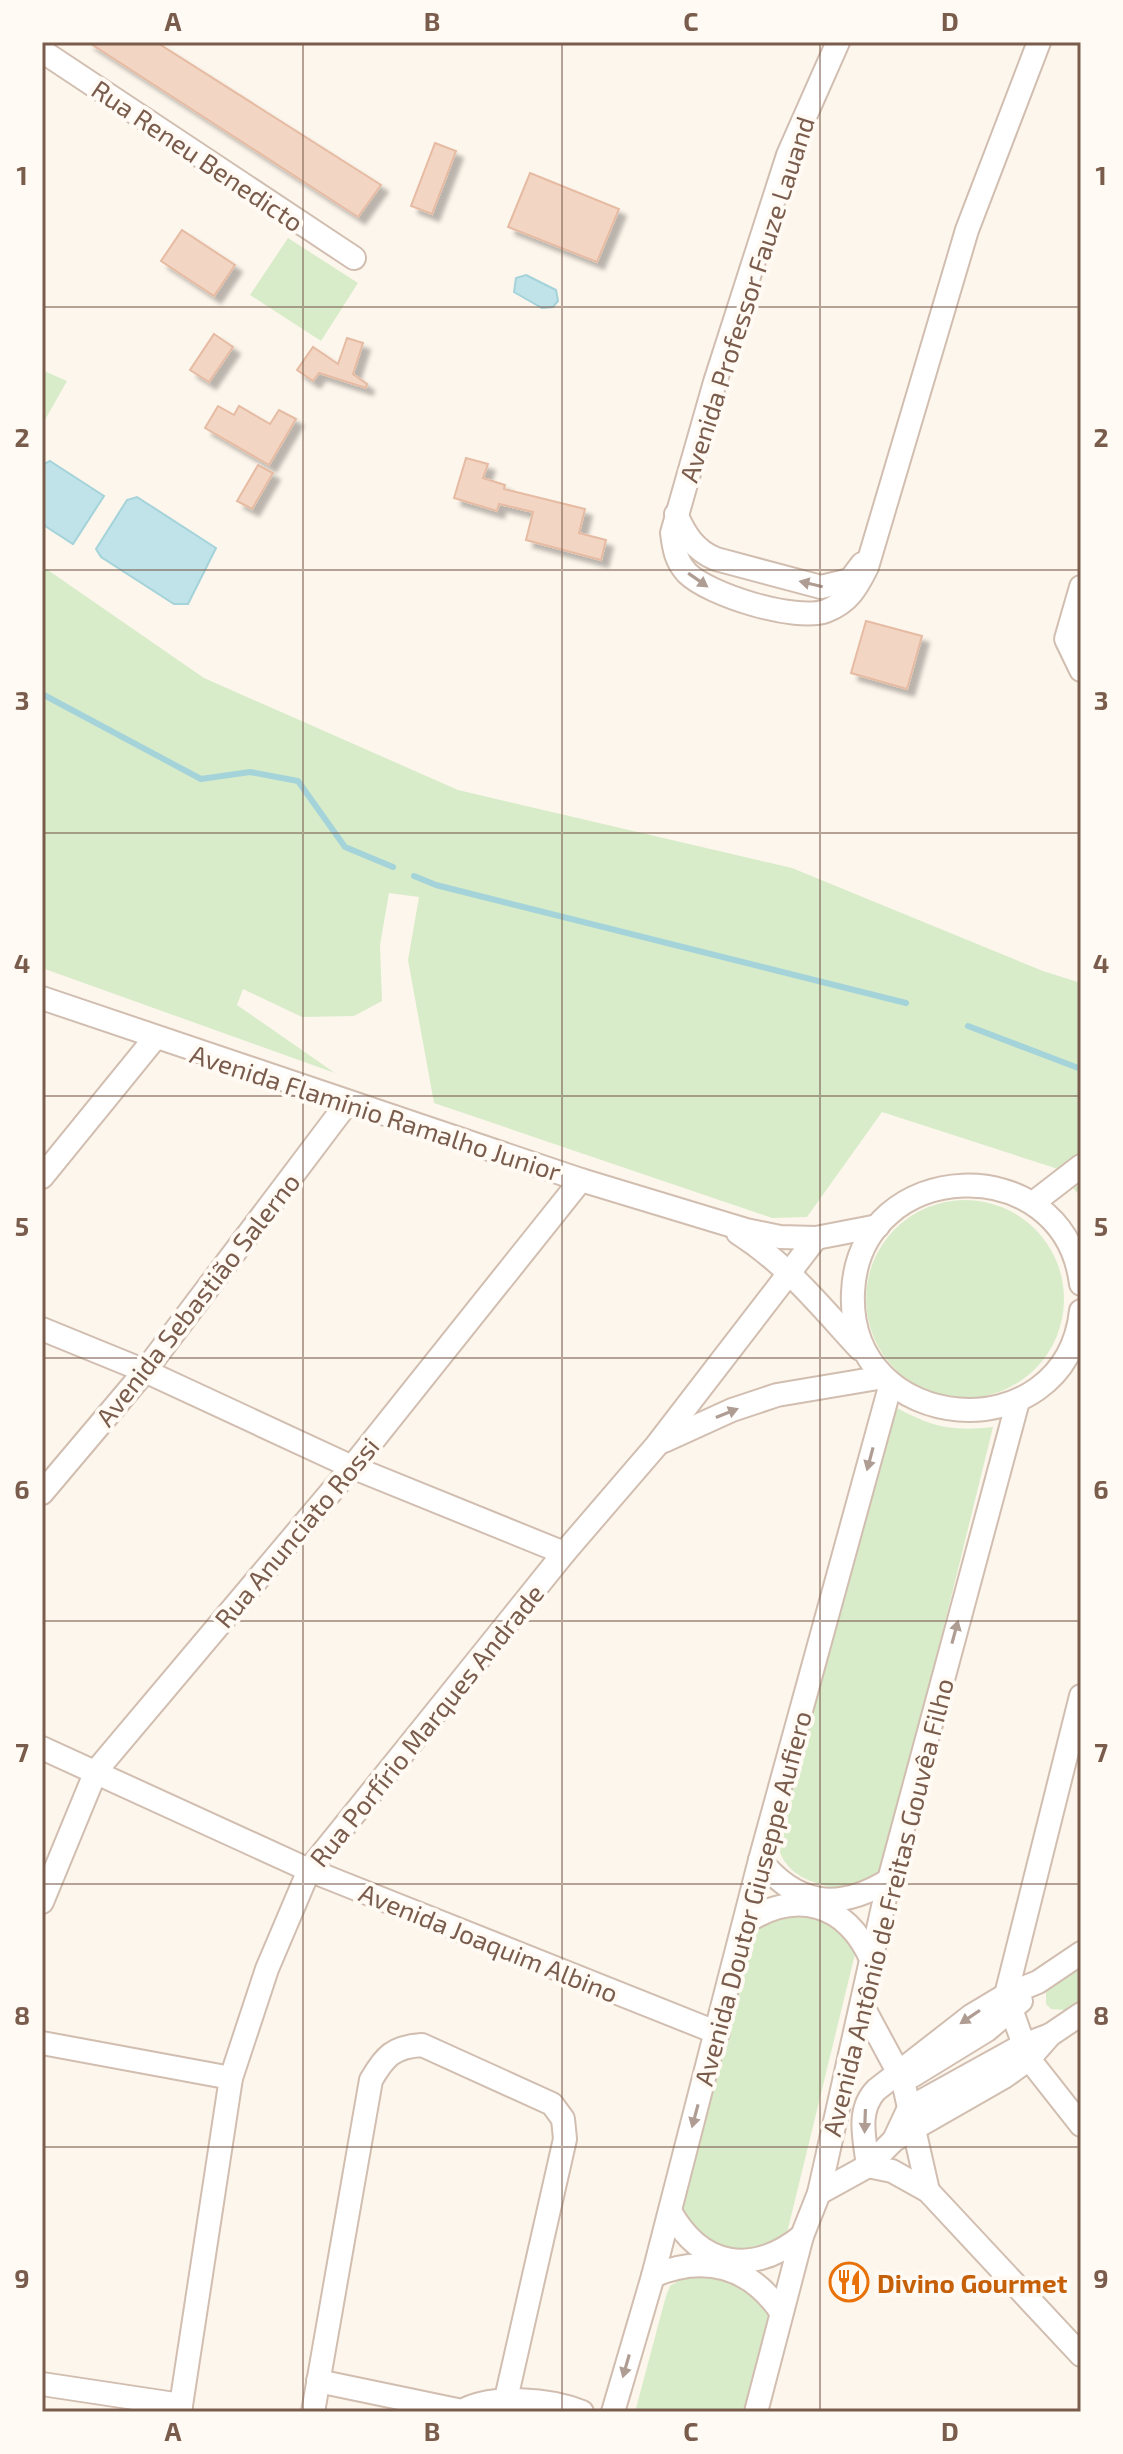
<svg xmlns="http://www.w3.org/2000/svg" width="1123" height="2454" viewBox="0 0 1123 2454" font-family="'Exo 2',sans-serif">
  <defs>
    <filter id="shadow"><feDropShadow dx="7" dy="7" stdDeviation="2" flood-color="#0004"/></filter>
  </defs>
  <rect width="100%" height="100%" fill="#fdf6ec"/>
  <g fill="#d8ecc9">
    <polygon points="288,238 358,283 321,341 250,295"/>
    <polygon points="42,370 67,381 42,425"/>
    <polygon points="42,566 204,678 458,790 792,868 1043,971 1081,983 1081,1197 1055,1168 882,1112 807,1217 772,1218 434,1103 408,960 419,897 389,893 380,945 382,1001 354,1016 302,1017 243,989 237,1005 335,1073 42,968"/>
    <circle cx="965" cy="1299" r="99"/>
    <path d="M890 1404C928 1426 950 1432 993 1427L884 1870 875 1881 850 1892C817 1883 787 1881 777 1844Z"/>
    <path d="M784 1912C813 1920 847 1921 855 1954L786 2237 756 2257 700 2241 682 2211V2205L750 1933Z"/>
    <polygon points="1081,1965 1081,2000 1065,2010 1051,2009 1046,2004 1046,1989"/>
    <path d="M688 2275C718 2274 765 2287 769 2322L746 2412H635L666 2296 670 2286Z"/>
  </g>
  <g fill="#bfe3e8" stroke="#a5d3da" stroke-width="2">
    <polygon points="526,275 556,290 558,301 553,307 542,308 514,292 516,278"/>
    <polygon points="50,461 104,496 73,544 42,524 42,465"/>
    <polygon points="137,497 216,548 188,604 174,604 101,557 96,549 127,500"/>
  </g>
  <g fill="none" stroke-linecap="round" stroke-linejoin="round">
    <g stroke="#a5d3da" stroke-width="6">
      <polyline points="42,694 201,779 250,772 298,781 345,847 393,867"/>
      <polyline points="414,876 436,885 906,1003"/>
      <polyline points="968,1026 1081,1069"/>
    </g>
  </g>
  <g fill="#f3d5c3" stroke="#e6bba3" stroke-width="2" filter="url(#shadow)">
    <polygon points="88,42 156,42 381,185 358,217"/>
    <polygon points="435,143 456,151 432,214 411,206"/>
    <polygon points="530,173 619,209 597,262 508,227"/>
    <polygon points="182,230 235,265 214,296 161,261"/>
    <polygon points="214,334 233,347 209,382 190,370"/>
    <polygon points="347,338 363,343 353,374 367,384 366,388 319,373 313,381 297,370 313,347 338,364"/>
    <polygon points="218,406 234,415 239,406 270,424 279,410 296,419 269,465 205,428"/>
    <polygon points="466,458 488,464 483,478 505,485 504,489 585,509 579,533 606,540 601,560 526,540 533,512 499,504 497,511 454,498"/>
    <polygon points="258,465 273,473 252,509 237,501"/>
    <polygon points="866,621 922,636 907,689 851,673"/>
  </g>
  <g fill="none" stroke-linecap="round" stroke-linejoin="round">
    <g stroke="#d1beb0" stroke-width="26">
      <g id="minor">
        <path d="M838 42 788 155 715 382 672 533C674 549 676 561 687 573 709 595 796 622 826 611 849 602 857 587 867 567L967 230 1039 42"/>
        <polyline points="42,51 354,258"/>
        <path d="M676 514C685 534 694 550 716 559L821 587 850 580 862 564"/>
        <polyline points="1081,587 1066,639 1081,670"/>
        <polyline points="42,998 581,1180 746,1230 780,1237 816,1238 878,1226"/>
        <polyline points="42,1177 155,1038"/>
        <polyline points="1033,1203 1081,1166"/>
        <path d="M738 1233C787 1264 821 1307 860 1349"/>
        <path d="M1081 1284C1064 1147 859 1156 853 1292 846 1437 1065 1454 1081 1311"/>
        <polyline points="42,1329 145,1371 352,1467 564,1553"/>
        <polyline points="664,1441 732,1410 777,1395 884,1377"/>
        <polyline points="42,1493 145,1371 348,1102"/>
        <polyline points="1081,1696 1006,1995 1029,2059 1081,2125"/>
        <polyline points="42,1748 309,1870 718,2033"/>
        <path d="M760 1860C797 1906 839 1911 889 1880"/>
        <polyline points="42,1902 96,1771 352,1467 581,1180"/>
        <path d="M745 1923C796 1889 846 1903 871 1959"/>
        <path d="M1081 1953 1038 1982 1006 1995 971 2016 876 2090C856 2111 865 2140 868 2166L892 2171 928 2191 1081 2355"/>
        <polyline points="862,2005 903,2081 928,2191"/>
        <polyline points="42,2043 231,2078"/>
        <polyline points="912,2076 987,2030 1021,2001"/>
        <polyline points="894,2140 909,2108 1021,2046 1050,2035 1081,2014"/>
        <polyline points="819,2193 868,2166 894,2140 1004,2077 1029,2059 1050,2035"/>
        <path d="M670 2211C701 2267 752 2276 802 2236"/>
        <path d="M653 2276C704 2254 750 2266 781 2312"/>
        <path d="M318 2381 462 2411C491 2394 551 2399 582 2412"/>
        <polyline points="42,2384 181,2405"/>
        <polyline points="180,2412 231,2078 267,1969 309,1870 564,1553 656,1446 816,1238"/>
        <path d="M313 2412 371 2080C385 2056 393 2047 422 2045L552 2104 563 2119 565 2139 503 2412"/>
        <polyline points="613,2412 653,2276 760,1860 891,1383"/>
        <polyline points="756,2412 802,2236 819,2193 889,1880 1018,1401"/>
      </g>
    </g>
    <use href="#minor" stroke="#fff" stroke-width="22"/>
  </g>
  <defs><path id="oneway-solid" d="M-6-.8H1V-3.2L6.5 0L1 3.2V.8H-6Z" transform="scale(2)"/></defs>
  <g fill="#af9d94">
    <use href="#oneway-solid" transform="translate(698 580) rotate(35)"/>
    <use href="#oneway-solid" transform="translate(811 584) rotate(-167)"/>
    <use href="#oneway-solid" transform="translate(727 1413) rotate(-22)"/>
    <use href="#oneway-solid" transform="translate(870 1459) rotate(105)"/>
    <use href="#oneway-solid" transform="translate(955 1632) rotate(-75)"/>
    <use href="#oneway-solid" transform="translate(970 2017) rotate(146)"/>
    <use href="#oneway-solid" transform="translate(695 2116) rotate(105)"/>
    <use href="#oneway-solid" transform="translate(865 2121) rotate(92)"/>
    <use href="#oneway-solid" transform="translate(626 2366) rotate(106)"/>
  </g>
  <path fill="none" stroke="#7a5c4d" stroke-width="2" stroke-opacity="0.55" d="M303 42V2412M562 42V2412M820 42V2412M42 307H1081M42 570H1081M42 833H1081M42 1096H1081M42 1358H1081M42 1621H1081M42 1884H1081M42 2147H1081"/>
  <defs>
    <g id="restaurant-ring" transform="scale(2)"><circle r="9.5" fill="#fffaf3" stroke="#e8710a" stroke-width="1.5"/><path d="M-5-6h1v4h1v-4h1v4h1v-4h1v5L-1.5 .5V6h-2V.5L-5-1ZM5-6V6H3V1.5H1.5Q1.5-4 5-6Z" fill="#e8710a"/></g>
  </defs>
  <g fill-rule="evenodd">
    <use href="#restaurant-ring" x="849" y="2282"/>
  </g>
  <g text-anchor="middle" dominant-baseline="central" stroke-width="8" stroke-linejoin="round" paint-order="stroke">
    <g font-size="26" fill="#7a5c4d" stroke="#fffaf3">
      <text transform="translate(198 155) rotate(34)">Rua Reneu Benedicto</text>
      <text transform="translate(746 299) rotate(-72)">Avenida Professor Fauze Lauand</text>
      <text transform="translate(376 1112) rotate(18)">Avenida Flaminio Ramalho Junior</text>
      <text transform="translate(197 1299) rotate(-52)">Avenida Sebastião Salerno</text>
      <text transform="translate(296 1532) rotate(-50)">Rua Anunciato Rossi</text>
      <text transform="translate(426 1725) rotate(-51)">Rua Porfírio Marques Andrade</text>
      <text transform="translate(752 1898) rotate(-75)">Avenida Doutor Giuseppe Aufiero</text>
      <text transform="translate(887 1907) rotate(-76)">Avenida Antônio de Freitas Gouvêa Filho</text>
      <text transform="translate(489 1942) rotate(22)">Avenida Joaquim Albino</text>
    </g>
    <g font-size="26" font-weight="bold" fill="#c56008" stroke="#fffaf3" text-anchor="start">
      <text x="877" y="2282">Divino Gourmet</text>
    </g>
  </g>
  <rect width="1123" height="2454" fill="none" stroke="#fffaf3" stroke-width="88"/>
  <rect x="44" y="44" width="1035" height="2366" fill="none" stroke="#7a5c4d" stroke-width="3"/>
  <g font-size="26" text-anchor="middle" font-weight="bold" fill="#7a5c4d">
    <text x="173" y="31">A</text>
    <text x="432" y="31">B</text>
    <text x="691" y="31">C</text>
    <text x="950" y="31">D</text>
    <text x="22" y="185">1</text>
    <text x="1101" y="185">1</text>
    <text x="22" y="447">2</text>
    <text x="1101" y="447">2</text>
    <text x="22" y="710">3</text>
    <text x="1101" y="710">3</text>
    <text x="22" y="973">4</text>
    <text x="1101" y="973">4</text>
    <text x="22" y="1236">5</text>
    <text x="1101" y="1236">5</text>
    <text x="22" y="1499">6</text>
    <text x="1101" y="1499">6</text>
    <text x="22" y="1762">7</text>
    <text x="1101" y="1762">7</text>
    <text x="22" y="2025">8</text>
    <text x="1101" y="2025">8</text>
    <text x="22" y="2288">9</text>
    <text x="1101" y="2288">9</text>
    <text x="173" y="2441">A</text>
    <text x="432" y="2441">B</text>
    <text x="691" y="2441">C</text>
    <text x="950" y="2441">D</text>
  </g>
</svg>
